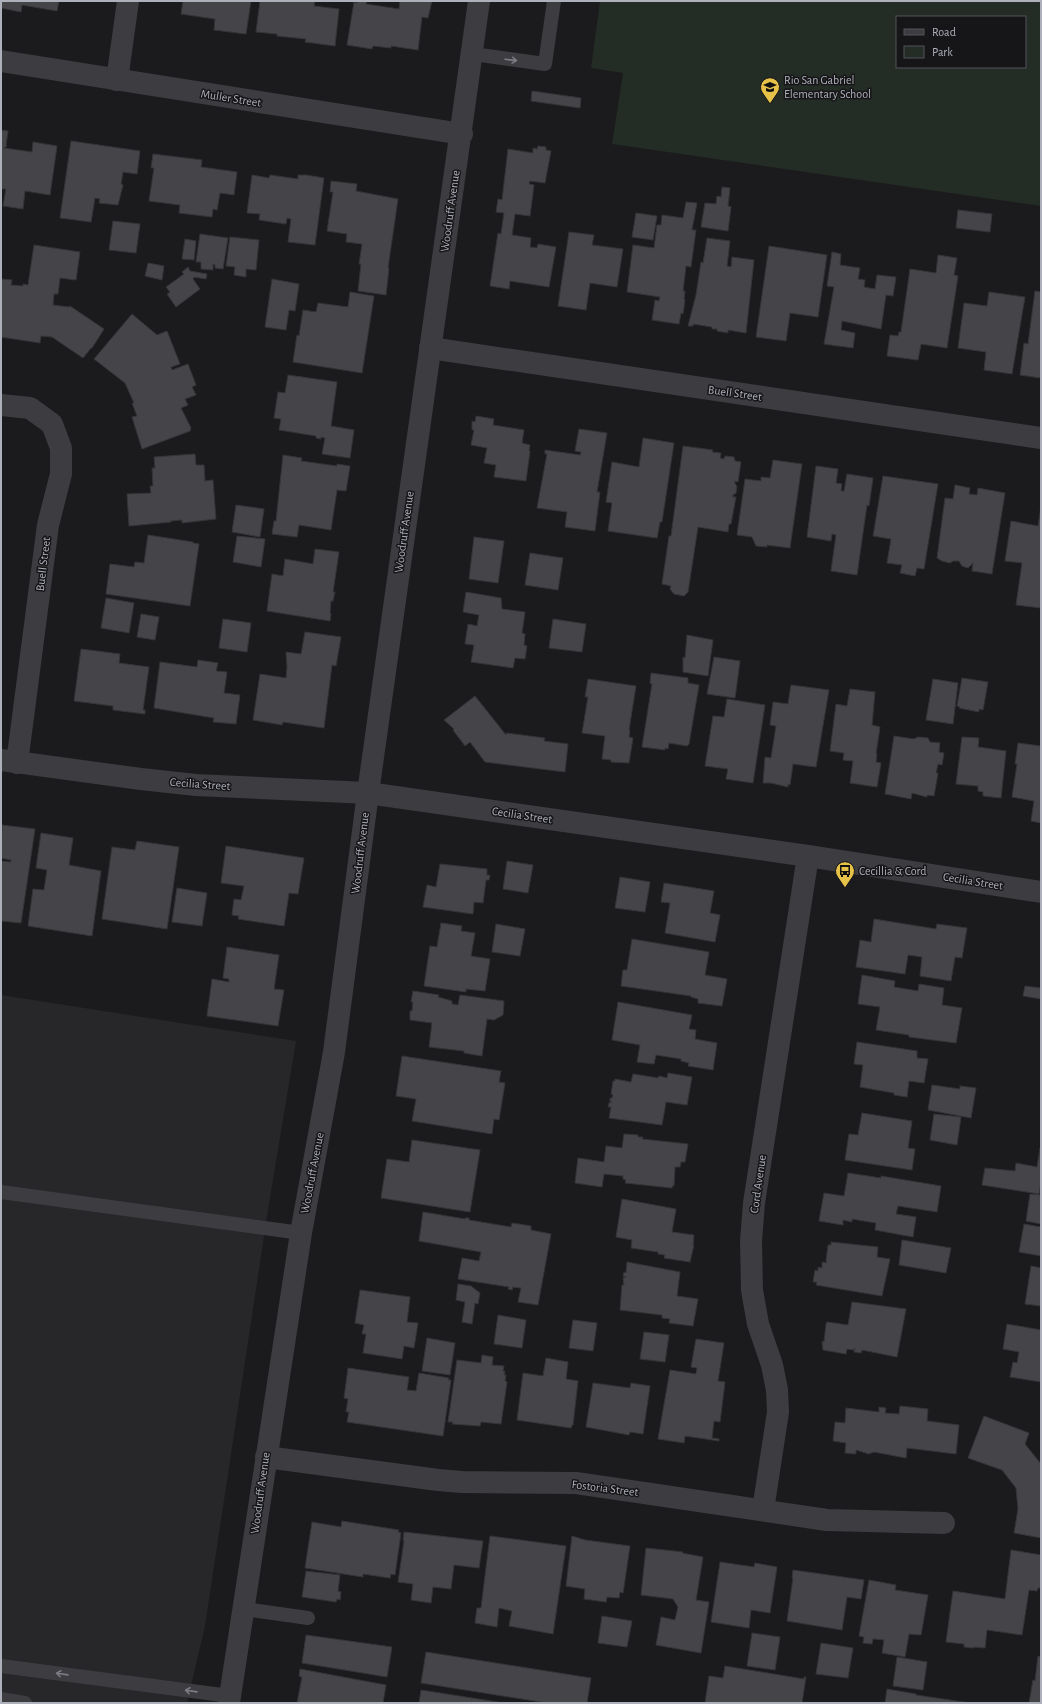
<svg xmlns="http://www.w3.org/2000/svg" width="1042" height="1704" viewBox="0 0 1042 1704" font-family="'Alegreya Sans',sans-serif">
  <rect width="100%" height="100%" fill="#1b1a1c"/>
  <polygon fill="#272629" points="1,995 296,1041 268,1210 205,1626 187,1703 1,1703"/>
  <path fill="#242c26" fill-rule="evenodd" d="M600 1H1041V206L612 144 623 73 591 68ZM897 17H1025V67H897Z"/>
  <g fill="#454549" stroke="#353438">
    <polygon points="1,1 59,1 57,11 22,5 21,12 1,8"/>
    <polygon points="183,1 251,1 246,34 214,30 215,19 181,14"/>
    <polygon points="260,1 315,1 314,6 339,9 335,46 305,42 306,39 277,36 277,34 256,32"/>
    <polygon points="357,1 367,1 366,4 399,9 400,1 432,1 428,18 422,17 418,50 391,46 391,48 373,46 372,49 347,45 354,2 357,3"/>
    <polygon points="532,91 581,98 580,108 531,101"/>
    <polygon points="1,130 8,131 6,145 7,146 4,148 32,152 33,142 57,146 50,195 25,191 23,209 3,206 6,189 1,189"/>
    <polygon points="71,141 140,151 137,174 123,172 121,184 123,185 118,205 99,203 100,199 95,198 91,222 60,218"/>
    <polygon points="538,146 546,147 546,150 551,151 545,183 530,181 529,184 534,185 530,216 515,214 512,235 531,238 530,247 537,248 538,244 556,247 549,287 510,281 509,289 490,286 498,233 501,234 504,213 496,212 498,199 502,200 508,149 533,153 533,148 537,149"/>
    <polygon points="153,154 202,160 201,167 237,172 234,195 220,193 217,210 213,209 212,217 179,213 180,205 149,201 154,168 151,168"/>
    <polygon points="252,175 269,178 270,175 298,179 298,175 306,175 324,178 315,245 288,242 291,219 287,218 286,224 259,220 260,214 247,213"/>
    <polygon points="331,181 357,184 356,191 398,199 388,268 389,268 386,295 358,291 361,264 359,264 362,244 346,242 347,234 327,231 333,192 330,192"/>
    <polygon points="722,187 730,188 728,206 731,207 728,231 701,227 705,203 716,204 717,196 721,197"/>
    <polygon points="686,202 697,203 692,230 696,230 691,267 686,266 683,291 685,291 684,299 685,300 683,314 681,313 679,324 652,320 655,300 659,301 660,297 627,292 633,245 654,248 657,225 661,225 662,215 683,218"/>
    <polygon points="958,210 992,214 990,232 956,228"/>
    <polygon points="636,213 657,216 653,240 632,237"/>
    <polygon points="113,221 140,224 136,253 109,250"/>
    <polygon points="569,232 594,235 592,245 623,249 617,287 590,283 586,310 558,306"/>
    <polygon points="200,234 228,238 223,269 215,268 215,265 213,264 213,270 201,269 201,262 196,262"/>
    <polygon points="230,237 259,240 256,270 246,269 246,277 234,275 235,267 226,266"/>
    <polygon points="707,238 730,241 727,266 731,267 732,257 754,260 746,333 728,330 728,333 717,331 717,329 712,329 712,327 693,324 693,326 688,326 696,295 701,262 703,263"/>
    <polygon points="185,239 196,241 194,260 182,259"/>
    <polygon points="34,245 80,252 76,280 60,278 58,294 54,294 53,305 69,307 70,306 104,329 92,348 91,348 83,358 52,337 41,336 40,343 1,337 1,279 12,280 11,285 23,286 23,284 28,285"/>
    <polygon points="769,246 827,255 818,317 790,313 786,341 756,337"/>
    <polygon points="832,252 841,254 840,265 860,268 858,279 865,280 864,287 875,289 877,275 896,277 893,296 886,295 881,329 842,321 841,330 855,333 853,348 824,344 834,287 827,286"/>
    <polygon points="938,255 957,258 954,275 958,276 947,348 921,344 918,360 887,356 890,335 898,336 899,332 901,332 910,269 936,273"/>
    <polygon points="148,263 164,266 162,280 145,276"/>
    <polygon points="188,267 190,271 207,274 206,279 194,277 193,279 200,289 176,307 167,294 170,292 166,287 184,274 182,272"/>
    <polygon points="272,279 299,284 295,311 289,310 286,330 265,327"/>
    <polygon points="1035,291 1041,292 1041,378 1020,375 1024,343 1028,344"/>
    <polygon points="350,292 374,296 362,373 293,362 297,335 299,336 303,310 316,312 318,303 348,307"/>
    <polygon points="989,292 1025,297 1012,374 984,370 986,352 958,348 964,303 987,306"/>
    <polygon points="132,314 157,335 167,331 180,364 171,367 172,370 188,364 196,385 192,387 196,395 185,399 188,405 181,408 191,428 190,431 142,449 132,417 137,416 132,403 134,403 125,383 94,359"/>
    <polygon points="288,375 337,382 331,426 354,430 350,458 322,454 325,438 321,437 321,439 316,438 316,436 279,430 281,419 274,418 278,392 285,393"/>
    <polygon points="476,416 494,419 493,425 524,430 522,443 530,445 529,451 530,451 526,481 494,477 496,465 484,463 487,448 471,445 474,430 472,430 472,421 475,422"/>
    <polygon points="579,429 607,433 597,492 600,492 595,531 565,527 567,512 537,508 547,454 545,454 545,450 580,455 581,452 575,451"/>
    <polygon points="643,438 674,443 662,522 660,522 657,538 608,531 612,503 606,502 612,462 639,467"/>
    <polygon points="683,446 713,450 712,452 721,453 720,458 724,459 725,456 734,457 735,461 741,462 738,482 735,481 735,484 737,486 736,493 733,495 733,497 736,497 731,524 729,524 728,532 698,527 688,592 684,596 674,594 670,589 671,586 662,584 669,536 671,536"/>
    <polygon points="195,454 196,465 204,465 205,481 213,480 216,519 182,523 182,520 171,521 171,522 129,526 127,494 151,493 150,486 153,486 152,468 155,468 154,457"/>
    <polygon points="283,455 302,458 301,461 337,466 337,464 350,466 346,491 337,490 331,530 299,525 297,537 272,534 274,521 276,521"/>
    <polygon points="773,460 802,464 790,548 767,545 767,547 756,546 752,537 737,535 745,479 761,481 761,477 770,478"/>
    <polygon points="816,466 838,469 836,483 842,484 841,491 844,491 847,474 873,478 869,506 867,505 857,575 831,571 836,535 832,534 831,541 807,537"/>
    <polygon points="883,476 938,484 924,569 917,568 915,576 900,573 902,565 887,563 891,539 873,536"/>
    <polygon points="955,485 970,488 969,494 977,495 978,488 1005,493 992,574 972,571 973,563 968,568 962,566 959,561 953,561 950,563 942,561 937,558 945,498 953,499"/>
    <polygon points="236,505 264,509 260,537 232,532"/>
    <polygon points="1041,506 1041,608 1016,605 1022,563 1005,561 1011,521 1038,526"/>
    <polygon points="148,535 193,542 193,543 199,544 190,606 106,594 110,564 134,567 135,562 144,563"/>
    <polygon points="237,536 265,539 261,567 233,562"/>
    <polygon points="474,537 504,541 498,583 469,579"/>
    <polygon points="315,549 339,552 333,592 335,592 333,601 331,601 330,613 331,614 330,621 267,611 272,574 283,576 285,559 313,564"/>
    <polygon points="530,553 563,558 558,590 525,585"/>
    <polygon points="466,592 501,598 502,609 525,612 522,633 525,634 524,645 527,646 525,659 515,658 513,668 471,662 474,645 465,644 468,624 477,626 479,615 463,612"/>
    <polygon points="106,598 134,603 129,633 101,628"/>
    <polygon points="141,614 159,617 155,640 137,637"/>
    <polygon points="223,619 251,623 247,652 219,648"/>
    <polygon points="553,619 586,624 582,652 549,648"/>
    <polygon points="305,632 341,637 336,666 332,665 324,728 283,722 282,725 253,720 260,674 286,678 287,667 286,652 301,654"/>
    <polygon points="687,635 713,640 708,676 683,672 683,657 685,658"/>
    <polygon points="81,649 120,654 119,663 149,667 143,710 145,710 145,714 113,710 113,706 74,701"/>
    <polygon points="714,657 740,661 735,698 707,694"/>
    <polygon points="198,660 218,663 216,671 227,672 224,693 240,695 236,724 213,722 214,718 154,708 160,662 197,667"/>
    <polygon points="651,673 688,678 688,683 699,685 689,744 687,746 669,743 668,749 665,748 665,750 642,747 652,684 650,683"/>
    <polygon points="962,678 988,682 983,710 979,709 979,712 959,708 960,707 957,706"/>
    <polygon points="588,679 636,686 629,730 630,730 629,737 633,738 629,763 611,762 611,760 602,759 605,736 582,733 588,697 585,697"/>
    <polygon points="933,679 958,683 953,724 926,720"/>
    <polygon points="791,685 829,690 816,767 793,764 790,785 788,784 788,787 771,783 763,783 765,757 771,758 776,726 770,725 773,702 788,704"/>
    <polygon points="850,689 875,692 872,725 880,727 876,754 877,754 876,762 881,763 877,787 850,783 853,761 843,760 844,753 830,751 836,704 847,706"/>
    <polygon points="475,696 506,735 506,733 545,738 544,741 568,744 565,772 485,762 470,742 465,746 453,730 454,729 444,720"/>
    <polygon points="727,699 765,705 753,783 726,779 728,769 705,766 713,716 724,717"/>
    <polygon points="894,736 914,739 918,737 928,738 930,742 940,743 939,752 944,753 942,765 938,764 936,773 938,773 934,796 927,795 927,797 912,793 911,799 885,794"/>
    <polygon points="962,737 979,738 978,747 1006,751 1001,798 983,796 983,792 978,791 978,786 956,784"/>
    <polygon points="1018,743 1041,746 1041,823 1031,821 1034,801 1012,797 1017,764 1015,764"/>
    <polygon points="2,825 35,829 21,923 1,921 1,861 11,862 11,860 1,858"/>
    <polygon points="41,833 73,838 69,865 101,871 92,936 28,926 33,889 44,890 47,870 36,868"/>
    <polygon points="137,841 179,847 167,929 102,919 112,847 135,850"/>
    <polygon points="226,846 304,858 298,894 289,893 284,926 238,919 239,916 232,915 234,899 241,900 244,886 221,883"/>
    <polygon points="507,861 533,865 528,893 503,889"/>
    <polygon points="440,864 487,869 487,875 490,875 489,880 486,880 483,903 474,902 473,914 423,907 427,885 436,887"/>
    <polygon points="620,877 650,882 645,912 615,908"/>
    <polygon points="664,883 714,891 710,913 720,915 715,942 665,933 670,903 661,902"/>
    <polygon points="177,888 207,893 202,926 172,922"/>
    <polygon points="874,919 936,929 937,924 967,928 962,958 955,957 951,981 920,976 922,957 908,955 905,974 856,967 860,940 871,942"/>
    <polygon points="441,923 462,926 461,931 475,933 471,956 490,959 485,991 466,989 466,992 424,986 430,946 437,947"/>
    <polygon points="496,924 525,929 520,956 492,952"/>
    <polygon points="632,939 709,952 705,975 727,979 722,1006 698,1003 698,999 691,997 691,996 621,986 623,970 627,970"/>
    <polygon points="227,947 279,955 274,989 284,990 278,1026 207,1016 212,979 229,982 229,979 223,978"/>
    <polygon points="862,975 895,981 894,987 918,991 919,984 944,988 942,1005 962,1008 956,1043 909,1037 909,1035 876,1030 880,1007 858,1004"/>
    <polygon points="1025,986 1041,988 1041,999 1023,996"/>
    <polygon points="413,991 439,995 438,997 452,1001 452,1004 458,1005 460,995 504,1001 503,1015 494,1020 487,1019 482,1056 464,1053 464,1051 429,1047 432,1023 410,1020 410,1011 412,1011 413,1002 411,1002"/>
    <polygon points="618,1002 692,1015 689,1029 696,1030 695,1039 717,1043 713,1070 688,1066 689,1063 681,1061 681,1059 656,1055 654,1064 637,1062 640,1045 612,1040"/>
    <polygon points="857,1042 917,1051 917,1058 928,1059 924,1083 909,1081 907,1097 894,1095 894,1093 860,1087 863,1065 854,1064"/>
    <polygon points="402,1056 501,1071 499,1082 505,1083 499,1120 494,1119 492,1134 412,1121 416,1099 396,1096"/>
    <polygon points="668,1073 692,1077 687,1105 666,1102 662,1125 609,1118 611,1107 608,1107 609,1103 612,1102 610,1102 610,1098 612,1098 613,1095 611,1094 613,1081 615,1081 615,1079 631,1082 633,1074 658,1078 659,1076 667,1078"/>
    <polygon points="932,1085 960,1089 960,1086 976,1088 971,1118 928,1110"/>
    <polygon points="862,1113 912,1121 908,1148 915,1149 912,1170 845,1160 849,1134 858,1135"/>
    <polygon points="934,1114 961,1117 957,1145 930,1140"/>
    <polygon points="624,1134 638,1135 638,1137 643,1137 642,1139 688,1144 685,1162 681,1162 680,1167 675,1167 674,1186 673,1185 672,1188 625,1183 626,1180 623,1179 623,1176 604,1174 602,1187 575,1183 578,1158 604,1162 606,1146 622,1148"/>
    <polygon points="412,1140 480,1150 470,1212 381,1198 387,1159 409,1162"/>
    <polygon points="1040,1148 1041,1183 1039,1194 982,1185 985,1168 1015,1171 1016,1163 1037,1167"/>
    <polygon points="848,1173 881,1178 881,1176 941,1186 937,1212 898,1206 896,1214 916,1217 913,1237 875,1230 876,1223 852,1219 852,1222 843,1220 843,1225 819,1221 824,1193 844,1196"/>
    <polygon points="1030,1194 1041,1195 1041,1224 1026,1221"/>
    <polygon points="622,1199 676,1209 672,1232 694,1235 693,1246 694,1245 690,1262 664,1258 665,1255 658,1254 658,1252 631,1248 632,1240 616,1237"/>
    <polygon points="423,1212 465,1219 465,1218 469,1218 469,1220 511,1227 512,1223 531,1226 531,1230 551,1234 538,1305 518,1302 521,1288 513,1287 512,1290 508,1289 509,1287 458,1279 462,1258 479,1261 481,1252 419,1241"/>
    <polygon points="1024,1224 1041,1227 1041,1256 1019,1252"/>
    <polygon points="902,1240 951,1248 946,1273 899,1265"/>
    <polygon points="831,1242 878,1247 877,1257 890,1259 882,1296 816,1285 817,1282 813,1282 815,1270 818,1271 818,1267 822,1268 822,1262 827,1263 826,1261 828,1245 831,1245"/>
    <polygon points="627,1262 680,1272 677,1296 698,1299 693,1326 669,1323 670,1319 662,1318 662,1315 620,1310 622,1285 624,1285 623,1278 626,1277 623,1276 624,1272 626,1273"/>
    <polygon points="1031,1266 1041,1268 1041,1306 1025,1304"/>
    <polygon points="458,1284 471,1286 480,1293 478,1304 475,1303 472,1324 462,1322 465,1302 456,1300"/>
    <polygon points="360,1290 410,1297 407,1322 418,1323 414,1348 404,1346 402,1359 363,1353 366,1334 362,1334 364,1325 355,1323"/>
    <polygon points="852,1302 906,1309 897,1357 862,1350 861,1353 854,1352 855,1348 854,1350 847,1349 846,1354 823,1350 822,1341 824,1342 826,1324 827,1322 848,1325"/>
    <polygon points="498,1315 526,1320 522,1348 494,1344"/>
    <polygon points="573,1320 597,1323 593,1351 569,1348"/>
    <polygon points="1007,1324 1041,1330 1041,1382 1010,1377 1013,1362 1017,1363 1019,1352 1003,1349"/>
    <polygon points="644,1332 669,1335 665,1362 640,1359"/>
    <polygon points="427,1338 455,1343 450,1375 422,1371"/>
    <polygon points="696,1339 724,1343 718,1381 725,1382 720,1422 714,1421 712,1438 719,1439 719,1441 685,1436 684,1443 658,1439 670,1370 696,1374 697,1368 691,1367"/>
    <polygon points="482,1355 493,1357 492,1365 504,1366 503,1371 505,1371 504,1375 506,1375 505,1381 507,1382 501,1424 481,1422 480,1426 452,1424 453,1422 448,1422 457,1360 481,1363"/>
    <polygon points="546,1358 568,1362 566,1379 578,1381 573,1425 572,1425 571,1428 517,1420 523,1373 543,1376"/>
    <polygon points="348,1368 409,1377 407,1390 416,1391 419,1373 449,1378 448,1380 451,1380 443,1436 347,1422 349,1412 346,1412 348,1399 344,1398"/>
    <polygon points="593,1383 630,1388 631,1383 650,1386 643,1434 630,1432 629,1435 586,1427"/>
    <polygon points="900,1406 928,1409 927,1421 959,1425 956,1454 907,1448 906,1458 874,1452 869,1454 856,1450 856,1454 845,1453 846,1443 833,1441 835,1422 845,1423 846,1408 879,1412 879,1407 886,1408 885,1413 899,1414"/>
    <polygon points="984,1416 1029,1433 1025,1444 1041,1464 1041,1538 1014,1533 1018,1509 1016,1488 1002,1470 968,1458"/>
    <polygon points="342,1521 399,1530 398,1532 401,1533 395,1575 391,1574 390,1578 363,1574 363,1577 305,1568 312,1522 341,1527"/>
    <polygon points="404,1532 483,1541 479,1568 454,1565 451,1589 433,1587 431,1603 411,1600 413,1584 398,1582 404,1541 403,1540"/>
    <polygon points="490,1536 566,1546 553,1634 509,1626 512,1611 499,1608 497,1627 475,1623 477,1608 481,1608"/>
    <polygon points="572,1536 585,1540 630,1546 623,1593 620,1592 619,1598 607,1597 606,1602 584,1599 585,1589 566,1586"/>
    <polygon points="646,1548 683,1552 682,1553 703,1557 696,1600 709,1602 701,1653 656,1645 661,1617 675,1620 678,1607 673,1599 641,1595"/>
    <polygon points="1011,1550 1041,1555 1041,1588 1038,1588 1037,1591 1029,1590 1022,1635 987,1630 985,1648 974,1647 974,1648 964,1647 964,1644 946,1642 953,1591 1005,1599"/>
    <polygon points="720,1562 754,1567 755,1563 777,1567 770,1613 751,1610 749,1628 711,1622"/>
    <polygon points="793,1570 864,1580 861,1599 847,1597 842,1630 787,1621 793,1578 792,1578"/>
    <polygon points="306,1571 340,1575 338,1591 341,1592 340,1600 337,1599 336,1602 302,1597"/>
    <polygon points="869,1580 896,1585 895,1590 928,1595 921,1635 909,1634 905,1657 882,1653 884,1640 875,1639 873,1639 872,1644 863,1643 864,1637 859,1636"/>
    <polygon points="602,1616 632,1621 627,1647 598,1643"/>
    <polygon points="752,1633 780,1637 775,1670 747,1666"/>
    <polygon points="306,1635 392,1647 387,1677 302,1663"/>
    <polygon points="821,1643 853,1648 848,1678 816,1674"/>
    <polygon points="426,1652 591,1678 587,1703 547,1703 421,1683"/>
    <polygon points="1038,1656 1041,1657 1041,1703 1029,1703 1033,1680 1035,1681"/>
    <polygon points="897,1657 927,1662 923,1690 893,1686"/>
    <polygon points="725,1666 804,1679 804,1677 806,1677 802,1703 705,1703 709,1676 723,1678"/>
    <polygon points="300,1669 386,1685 383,1703 297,1703 302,1677 299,1676"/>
    <polygon points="887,1689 916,1694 916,1695 970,1703 885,1703"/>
    <polygon points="421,1690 504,1703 419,1703"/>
  </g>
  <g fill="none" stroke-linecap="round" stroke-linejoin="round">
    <g stroke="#3c3c41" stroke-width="14">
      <polyline points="473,54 545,64 554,1"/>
      <polyline points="1,1192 301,1233"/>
      <polyline points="244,1609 308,1618"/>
      <polyline points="1,1666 230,1696"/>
      <polyline points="1,1699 25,1703"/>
    </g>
    <g stroke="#3c3c41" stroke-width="22">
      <polyline points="1,61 462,134"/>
      <polyline points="117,80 128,1"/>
      <polyline points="430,348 1041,438"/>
      <polyline points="1,405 30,408 52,424 61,448 61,474 48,525 17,763"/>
      <polyline points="266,1457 438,1480 462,1482 576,1483 827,1520 944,1523"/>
      <polyline points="763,1510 778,1412 777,1390 772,1365 758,1324 752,1290 751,1241 754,1203 808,856"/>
    </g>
    <g stroke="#3c3c41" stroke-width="22">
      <polyline points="1,760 141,779 196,785 368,793 808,856 1041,892"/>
      <polyline points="229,1703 301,1233 334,1052 368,793 479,1"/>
    </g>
  </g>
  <defs><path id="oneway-shaft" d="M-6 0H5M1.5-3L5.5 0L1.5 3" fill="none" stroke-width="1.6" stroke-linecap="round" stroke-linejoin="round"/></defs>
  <g stroke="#7b7c84">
    <use href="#oneway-shaft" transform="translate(511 60) rotate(7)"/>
    <use href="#oneway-shaft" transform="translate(62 1674) rotate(-172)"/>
    <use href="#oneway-shaft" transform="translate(191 1691) rotate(-172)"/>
  </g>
  <defs>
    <g id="school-pin" transform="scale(1)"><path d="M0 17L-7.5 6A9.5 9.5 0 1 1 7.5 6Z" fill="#e6c248" stroke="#161517"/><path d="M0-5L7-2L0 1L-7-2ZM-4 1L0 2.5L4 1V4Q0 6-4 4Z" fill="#111"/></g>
    <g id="bus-pin" transform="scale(1)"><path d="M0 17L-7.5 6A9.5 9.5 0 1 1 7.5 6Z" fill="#e6c248" stroke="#161517"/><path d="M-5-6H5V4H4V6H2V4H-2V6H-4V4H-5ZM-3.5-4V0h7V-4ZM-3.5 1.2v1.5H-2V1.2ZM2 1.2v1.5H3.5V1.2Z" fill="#111"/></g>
  </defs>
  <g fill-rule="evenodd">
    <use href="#school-pin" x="770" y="87"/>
    <use href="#bus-pin" x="845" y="871"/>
  </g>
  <g text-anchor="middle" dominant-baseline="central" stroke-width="3" stroke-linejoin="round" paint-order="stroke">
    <g font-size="12" fill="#aeb0bb" stroke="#161517" text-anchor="start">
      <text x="784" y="80">Rio San Gabriel<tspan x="784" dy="14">Elementary School</tspan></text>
      <text x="859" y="871">Cecillia &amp; Cord</text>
    </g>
    <g font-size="12" fill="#aeb0bb" stroke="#161517">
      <text transform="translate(231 98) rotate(9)">Muller Street</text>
      <text transform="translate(450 211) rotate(-82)">Woodruff Avenue</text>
      <text transform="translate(735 393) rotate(8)">Buell Street</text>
      <text transform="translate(404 532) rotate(-82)">Woodruff Avenue</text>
      <text transform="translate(43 564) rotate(-83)">Buell Street</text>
      <text transform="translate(200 784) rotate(4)">Cecilia Street</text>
      <text transform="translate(522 815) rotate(8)">Cecilia Street</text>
      <text transform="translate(360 853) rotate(-83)">Woodruff Avenue</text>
      <text transform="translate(973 881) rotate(9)">Cecilia Street</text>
      <text transform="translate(312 1173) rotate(-79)">Woodruff Avenue</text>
      <text transform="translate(758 1184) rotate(-82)">Cord Avenue</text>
      <text transform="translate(605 1488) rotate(7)">Fostoria Street</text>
      <text transform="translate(260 1493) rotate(-82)">Woodruff Avenue</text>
    </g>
  </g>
  <rect width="1042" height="1704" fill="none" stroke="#aeb0bb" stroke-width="4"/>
  <rect x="896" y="16" width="130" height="52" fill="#161517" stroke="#535359"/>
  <rect x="904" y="29" width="20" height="6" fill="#3c3c41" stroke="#535359"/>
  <text x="932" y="36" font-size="12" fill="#aeb0bb">Road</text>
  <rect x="904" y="46" width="20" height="12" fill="#242c26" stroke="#535359"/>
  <text x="932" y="56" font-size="12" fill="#aeb0bb">Park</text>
</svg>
